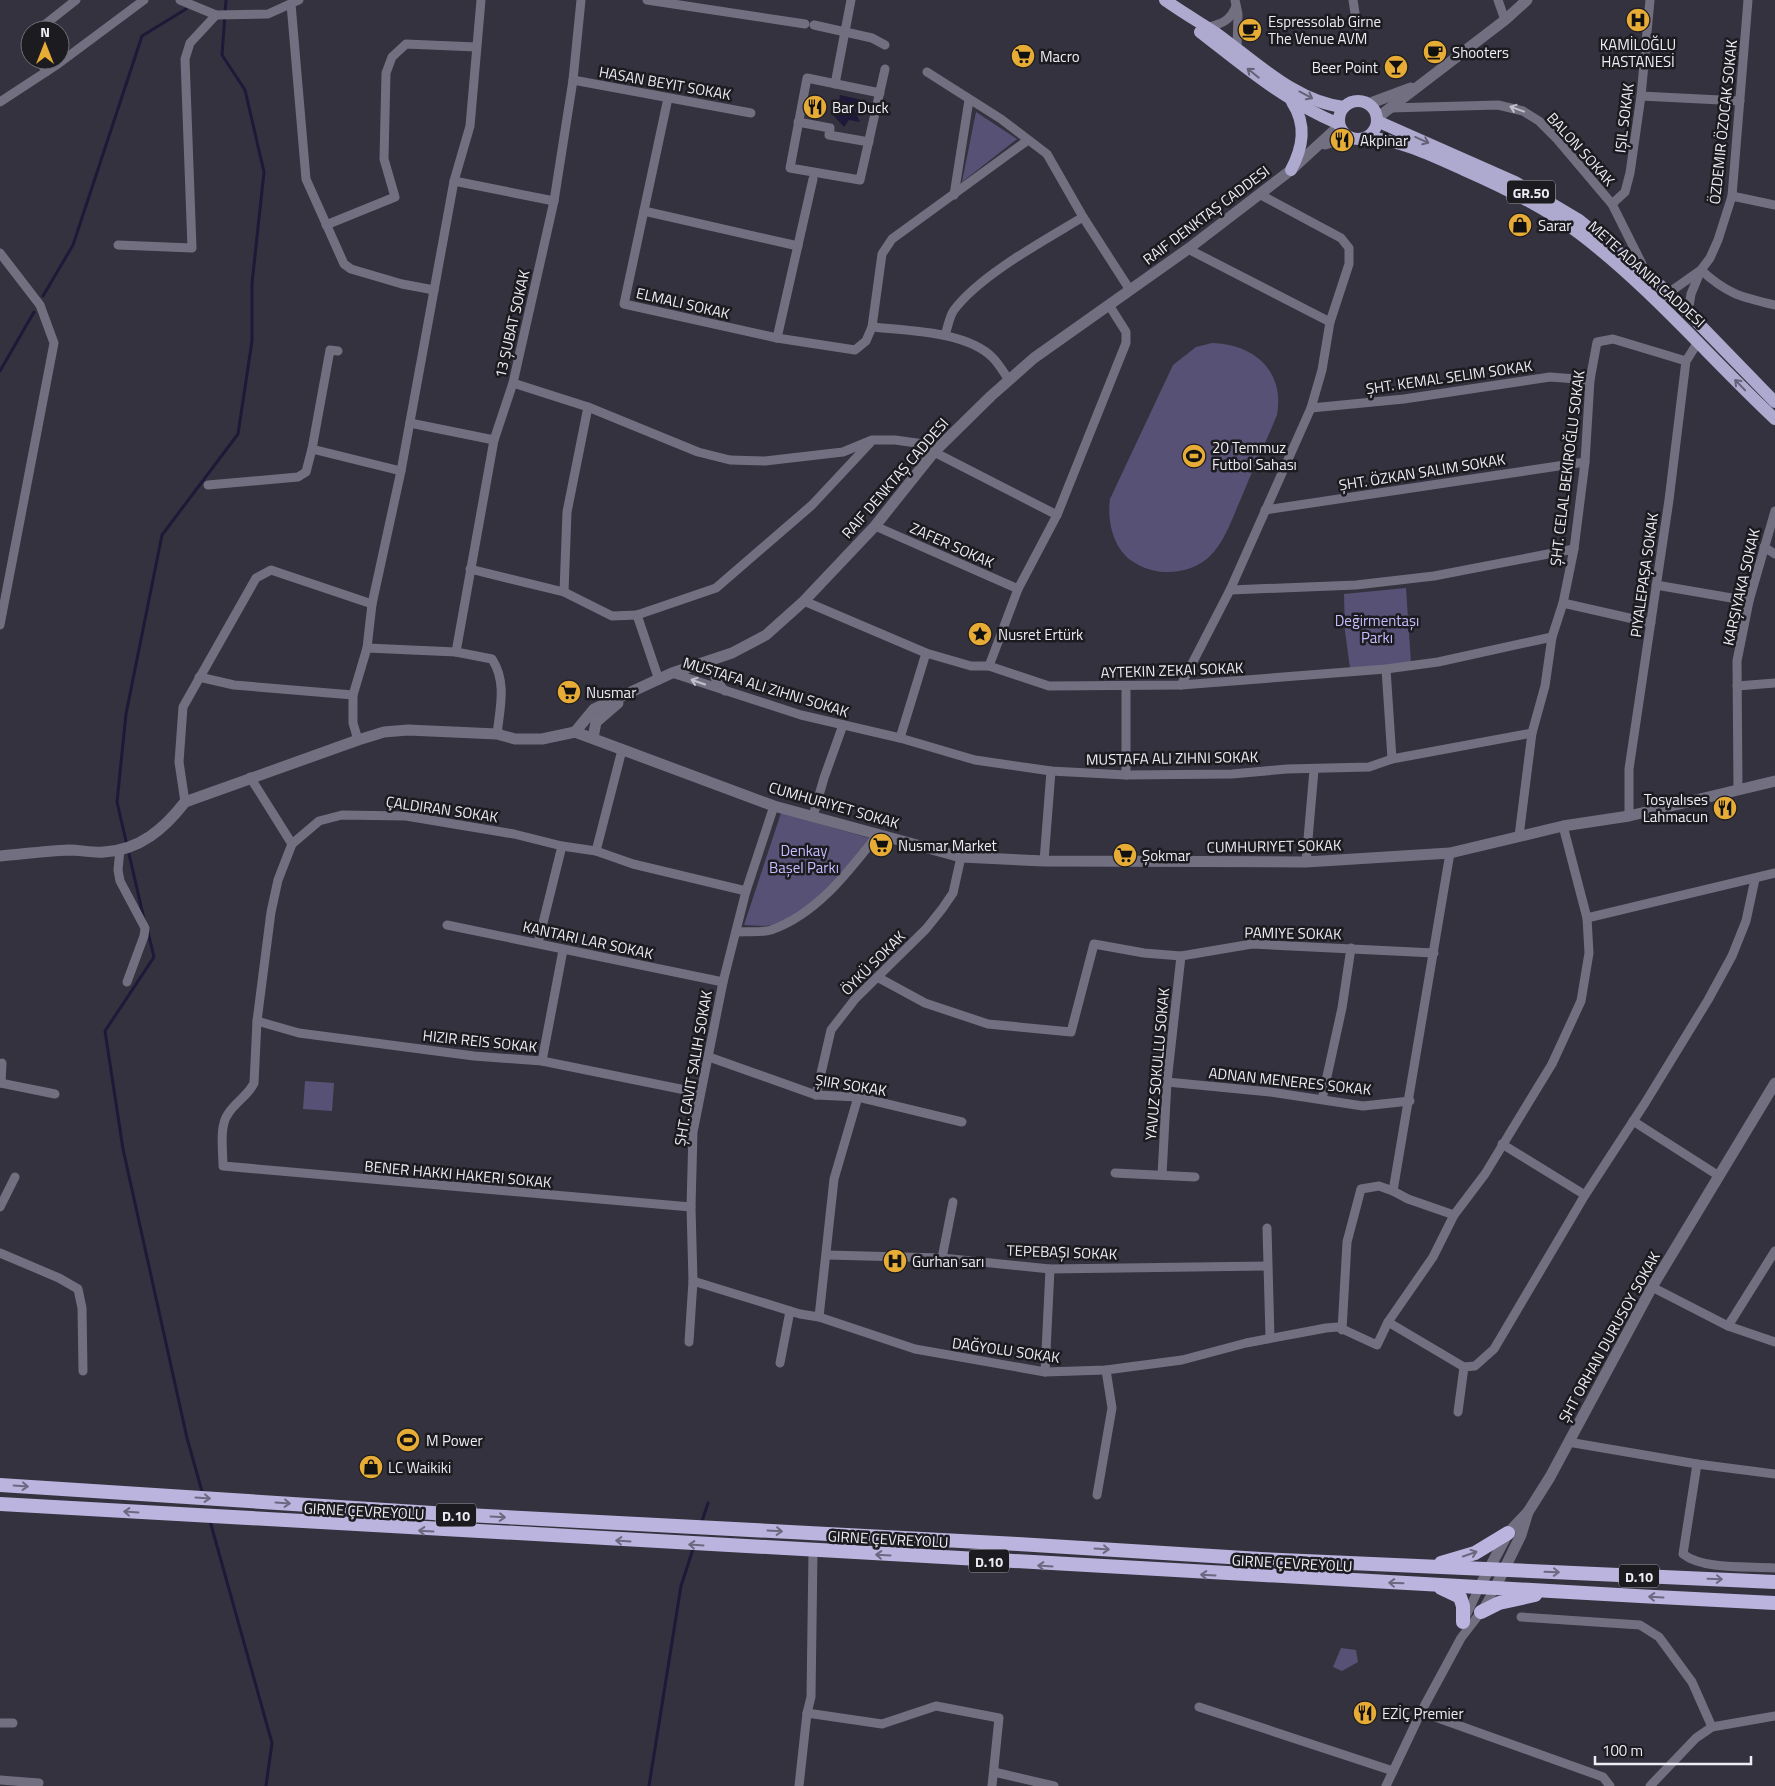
<svg xmlns="http://www.w3.org/2000/svg" width="1775" height="1786" viewBox="0 0 1775 1786" font-family="'Titillium Web',sans-serif">
  <rect width="100%" height="100%" fill="#34323e"/>
  <g fill="#575175">
    <polygon points="976,112 1017,139 962,182"/>
    <path d="M1212 343C1253 344 1285 370 1277 415 1266 442 1253 469 1242 496 1233 516 1226 540 1210 556 1190 576 1154 577 1132 561 1113 548 1107 521 1110 499L1173 365 1196 347Z"/>
    <polygon points="1406,588 1411,663 1350,668 1345,631 1344,594"/>
    <path d="M781 813 869 838C848 865 806 919 771 925 762 927 753 925 744 925Z"/>
    <polygon points="305,1081 334,1083 332,1111 303,1109"/>
    <polygon points="1341,1648 1356,1650 1358,1662 1342,1671 1333,1667"/>
  </g>
  <polygon fill="#1f1839" points="840,95 858,99 855,111 860,122 849,120 844,127 833,115 835,113 837,115"/>
  <g fill="none" stroke-linecap="round" stroke-linejoin="round">
    <g stroke="#1f1839" stroke-width="3">
      <polyline points="43,296 73,245 142,36 186,9"/>
      <polyline points="0,371 34,312"/>
      <polyline points="144,919 117,802 126,714 162,535 238,434 252,341 252,283 264,172 245,90 222,55 226,0"/>
      <polyline points="148,932 154,957 105,1031 123,1149 187,1438 203,1495"/>
      <polyline points="210,1521 272,1743 266,1786"/>
      <polyline points="701,1524 708,1503"/>
      <polyline points="649,1786 681,1586 693,1549"/>
    </g>
    <g stroke="#726f81" stroke-width="9">
      <polyline points="180,0 216,15 268,14 299,0"/>
      <polyline points="647,0 805,24"/>
      <polyline points="1235,0 1238,14 1237,48"/>
      <polyline points="1353,0 1357,26"/>
      <polyline points="1498,0 1505,20"/>
      <polyline points="291,4 306,179 344,264 351,269 402,284 434,290"/>
      <polyline points="814,25 872,38 885,45"/>
      <path d="M1208 27C1222 24 1231 20 1236 6"/>
      <polyline points="38,30 76,0"/>
      <polyline points="40,60 46,72"/>
      <polyline points="927,72 1001,119 1047,154 1083,217 1130,290"/>
      <polyline points="573,80 751,113"/>
      <polyline points="835,84 851,0"/>
      <polyline points="880,93 807,78 790,168 860,180 885,69"/>
      <polyline points="1641,96 1740,101"/>
      <polyline points="668,98 624,304 777,338 855,350 866,341 872,327 882,254 892,239 1028,140"/>
      <polyline points="0,102 58,64 144,0"/>
      <polyline points="1390,108 1498,105 1523,111 1539,121 1557,139 1612,204 1646,272"/>
      <polyline points="798,122 830,128 829,135 869,142"/>
      <polyline points="454,181 554,201"/>
      <polyline points="954,195 969,100"/>
      <polyline points="1732,196 1775,205"/>
      <polyline points="1612,204 1625,192 1630,173 1641,96 1650,0"/>
      <polyline points="644,211 798,246"/>
      <polyline points="326,225 395,197 384,159 386,73 392,57 406,44 476,47"/>
      <polyline points="118,245 192,248 185,59 190,43 216,15"/>
      <polyline points="1188,249 1330,322"/>
      <polyline points="0,253 40,305 54,343 0,625"/>
      <path d="M1701 270C1727 294 1741 297 1775 305"/>
      <polyline points="1657,301 1701,270"/>
      <polyline points="1688,313 1691,294 1701,270 1710,258 1718,240 1732,196 1748,0"/>
      <path d="M872 327C907 331 967 331 993 358 999 364 1004 373 1009 380"/>
      <path d="M945 335C948 327 949 317 954 310 980 275 1045 240 1083 217"/>
      <polyline points="777,338 813,179"/>
      <polyline points="338,351 330,350 312,449 401,471"/>
      <polyline points="513,383 588,407 698,452 730,460 765,461 843,452 872,440 895,440 931,445 934,452 1057,515"/>
      <polyline points="1311,408 1404,399 1550,377 1590,380"/>
      <polyline points="410,423 494,440"/>
      <polyline points="208,485 298,477 306,472 312,449"/>
      <polyline points="1265,510 1585,462"/>
      <polyline points="875,526 1018,589"/>
      <polyline points="1764,547 1775,554"/>
      <polyline points="470,569 564,592 612,616 637,615 659,680"/>
      <polyline points="1656,585 1749,601"/>
      <polyline points="1230,590 1356,585 1434,576 1574,549"/>
      <polyline points="564,592 567,512 588,407"/>
      <polyline points="804,601 926,653 971,666 989,666 1049,686 1181,685 1386,669 1438,662 1552,637"/>
      <polyline points="1563,603 1651,623"/>
      <polyline points="637,615 716,588 812,505 870,443"/>
      <path d="M367 648 456 652 492 659C507 682 500 708 497 734"/>
      <polyline points="456,652 494,440 513,383 554,201 573,80 581,0"/>
      <polyline points="708,661 716,680 725,691"/>
      <polyline points="989,666 1018,589 1057,515 1126,343 1126,332 1109,305"/>
      <polyline points="1386,669 1392,759"/>
      <polyline points="672,673 801,715 900,738 975,760 1051,771 1126,775 1232,774 1287,769 1369,767 1392,759 1532,733"/>
      <polyline points="199,677 234,685 353,695"/>
      <polyline points="1181,685 1230,590 1311,408 1322,370 1330,322 1349,264 1349,248 1341,238 1259,194"/>
      <polyline points="1737,686 1775,683"/>
      <polyline points="1126,687 1126,775"/>
      <polyline points="900,738 926,653"/>
      <polyline points="358,740 353,723 353,695 367,648 372,604 401,471 454,181 470,126 481,0"/>
      <polyline points="250,777 292,844"/>
      <polyline points="1738,789 1737,661 1749,601 1775,511"/>
      <polyline points="185,802 179,762 183,707 256,578 271,570 372,604"/>
      <polyline points="813,816 824,778 843,725"/>
      <polyline points="1629,816 1629,769 1669,500 1686,361 1698,342"/>
      <polyline points="1519,836 1532,733 1545,686 1552,637 1563,603 1574,549 1585,462 1590,380 1597,342 1613,339 1686,361"/>
      <polyline points="120,849 118,870 120,881 145,928 144,936 127,982"/>
      <polyline points="596,851 622,750"/>
      <polyline points="1450,853 1393,1191 1408,1199 1454,1215"/>
      <polyline points="1044,861 1051,771"/>
      <polyline points="1306,862 1314,770"/>
      <polyline points="1587,918 1775,873"/>
      <polyline points="447,925 723,982"/>
      <path d="M736 932C747 931 761 933 771 930 817 914 849 871 878 834"/>
      <polyline points="538,943 562,846"/>
      <polyline points="879,978 925,1003 988,1024 1071,1032 1094,944 1144,953 1181,956 1252,944 1434,953"/>
      <polyline points="257,1021 299,1033 474,1056 542,1061 700,1093"/>
      <polyline points="709,1057 816,1095 858,1097 962,1122"/>
      <polyline points="542,1061 563,950"/>
      <polyline points="1167,1082 1270,1092 1363,1106 1410,1101"/>
      <polyline points="0,1083 55,1094"/>
      <polyline points="1,1083 2,1063"/>
      <polyline points="816,1095 831,1030 855,999 926,929 942,909 953,893 961,857"/>
      <polyline points="1322,1099 1342,1008 1351,948"/>
      <polyline points="1633,1121 1719,1176"/>
      <polyline points="1502,1144 1585,1195"/>
      <polyline points="1115,1173 1195,1177"/>
      <polyline points="1162,1175 1167,1082 1181,956"/>
      <polyline points="0,1207 15,1177"/>
      <path d="M691 1207 223 1166C223 1151 219 1126 228 1114 235 1102 248 1096 254 1083L257 1021 271 912 278 880 292 844 319 821 342 815 406 816 514 834 562 846 596 851 633 864 746 891"/>
      <polyline points="1267,1228 1270,1338"/>
      <polyline points="0,1253 59,1278 78,1289 82,1308 83,1371"/>
      <polyline points="827,1255 942,1258 1050,1269 1267,1266"/>
      <polyline points="942,1258 953,1202"/>
      <polyline points="693,1281 800,1314 819,1317 915,1349 1045,1372 1106,1370 1182,1360 1246,1343 1326,1328 1338,1327 1377,1345 1388,1322 1433,1257 1454,1215 1485,1174 1552,1064 1581,1001 1589,953 1587,918 1563,826"/>
      <polyline points="1652,1287 1728,1326 1775,1342"/>
      <polyline points="819,1317 834,1179 858,1097"/>
      <polyline points="1388,1322 1464,1367"/>
      <polyline points="1728,1326 1775,1251"/>
      <polyline points="1342,1330 1347,1242 1361,1189 1379,1186 1393,1191"/>
      <polyline points="689,1342 693,1281 691,1207 693,1132 723,982 746,891 774,806"/>
      <polyline points="780,1363 790,1311"/>
      <polyline points="1045,1372 1050,1269"/>
      <polyline points="1458,1412 1464,1367 1475,1366 1494,1349 1585,1195 1645,1103 1708,1000 1732,956 1746,921 1755,879"/>
      <polyline points="1568,1442 1697,1464 1775,1474"/>
      <path d="M1697 1464 1683 1554C1703 1570 1749 1566 1775 1568"/>
      <polyline points="1097,1495 1112,1408 1106,1370"/>
      <polyline points="1521,1617 1640,1625 1659,1637 1692,1682 1712,1727"/>
      <polyline points="1465,1618 1479,1588"/>
      <polyline points="1199,1707 1393,1771"/>
      <polyline points="1421,1712 1603,1777 1610,1786"/>
      <polyline points="807,1713 882,1724 936,1706 999,1718 992,1786"/>
      <polyline points="0,1723 13,1723"/>
      <polyline points="994,1772 1054,1786"/>
      <polyline points="0,1780 39,1783"/>
      <polyline points="799,1786 807,1713 811,1697 813,1552"/>
      <polyline points="1386,1786 1421,1712 1461,1638 1481,1612 1495,1588"/>
      <polyline points="1650,1786 1696,1738 1712,1727 1775,1716"/>
    </g>
    <g stroke="#726f81" stroke-width="11">
      <polyline points="1368,104 1411,88"/>
      <polyline points="1377,118 1505,20 1527,0"/>
      <polyline points="1325,144 1349,137"/>
      <polyline points="575,732 594,709 672,673 732,653 766,635 804,601 875,526 934,452 991,396 1034,358 1188,249 1291,170 1339,126"/>
      <polyline points="593,738 596,722 618,703"/>
      <path d="M0 856C23 854 46 851 69 850 81 850 92 853 104 852 140 850 164 829 185 802L358 740 384 732 408 730 497 734 515 739H542L575 732 774 806 961 857 1044 861 1306 862 1450 853 1563 826 1629 816 1775 781"/>
      <polyline points="1479,1588 1508,1533 1527,1513"/>
      <polyline points="1495,1588 1521,1535 1528,1512 1550,1477 1652,1287 1775,1083"/>
    </g>
    <g stroke="#aea9ce" stroke-width="12">
      <path d="M1165 0C1182 12 1199 22 1216 33 1255 61 1296 102 1344 107"/>
      <path d="M1200 32C1245 67 1286 102 1339 124"/>
      <circle cx="1358" cy="120" r="19"/>
      <polyline points="1377,121 1515,182 1579,220 1668,292 1775,402"/>
      <path d="M1368 137C1402 141 1433 156 1464 170 1503 187 1546 208 1580 234 1652 289 1710 358 1775 419"/>
      <path d="M1291 170C1303 147 1307 125 1292 102"/>
    </g>
    <g stroke="#bab4de" stroke-width="14">
      <polyline points="0,1485 448,1514 1018,1544 1261,1559 1775,1582"/>
      <path d="M0 1504C591 1542 1183 1573 1775 1603"/>
      <polyline points="1441,1563 1475,1553 1508,1533"/>
      <polyline points="1441,1588 1460,1597 1463,1606 1463,1622"/>
      <polyline points="1481,1612 1499,1603 1535,1595"/>
    </g>
  </g>
  <defs><path id="oneway-shaft" d="M-6 0H5M1.5-3L5.5 0L1.5 3" fill="none" stroke-width="1.6" stroke-linecap="round" stroke-linejoin="round" transform="scale(1.25)"/></defs>
  <g stroke="#656277">
    <use href="#oneway-shaft" transform="translate(1253 73) rotate(-141)"/>
    <use href="#oneway-shaft" transform="translate(1306 95) rotate(28)"/>
    <use href="#oneway-shaft" transform="translate(1422 140) rotate(24)"/>
    <use href="#oneway-shaft" transform="translate(1740 385) rotate(-134)"/>
  </g>
  <g stroke="#c2c0cc">
    <use href="#oneway-shaft" transform="translate(1517 109) rotate(-160)"/>
    <use href="#oneway-shaft" transform="translate(698 682) rotate(-161)"/>
  </g>
  <g stroke="#6b687f">
    <use href="#oneway-shaft" transform="translate(21 1486) rotate(4)"/>
    <use href="#oneway-shaft" transform="translate(203 1498) rotate(4)"/>
    <use href="#oneway-shaft" transform="translate(283 1503) rotate(4)"/>
    <use href="#oneway-shaft" transform="translate(131 1512) rotate(-176)"/>
    <use href="#oneway-shaft" transform="translate(498 1517) rotate(3)"/>
    <use href="#oneway-shaft" transform="translate(426 1531) rotate(-177)"/>
    <use href="#oneway-shaft" transform="translate(775 1531) rotate(3)"/>
    <use href="#oneway-shaft" transform="translate(623 1541) rotate(-176)"/>
    <use href="#oneway-shaft" transform="translate(696 1545) rotate(-176)"/>
    <use href="#oneway-shaft" transform="translate(1102 1549) rotate(4)"/>
    <use href="#oneway-shaft" transform="translate(1470 1554) rotate(-19)"/>
    <use href="#oneway-shaft" transform="translate(883 1555) rotate(-177)"/>
    <use href="#oneway-shaft" transform="translate(1045 1566) rotate(-176)"/>
    <use href="#oneway-shaft" transform="translate(1552 1572) rotate(2)"/>
    <use href="#oneway-shaft" transform="translate(1208 1575) rotate(-177)"/>
    <use href="#oneway-shaft" transform="translate(1715 1579) rotate(2)"/>
    <use href="#oneway-shaft" transform="translate(1396 1583) rotate(-178)"/>
    <use href="#oneway-shaft" transform="translate(1656 1597) rotate(-177)"/>
  </g>
  <defs>
    <g id="hospital-disc" transform="scale(1.25)"><circle r="9.5" fill="#e6ac36" stroke="#1c1b20"/><path d="M-5-5h3v3.5h4V-5h3V5h-3V1.5h-4V5h-3Z" fill="#111"/></g>
    <g id="cafe-disc" transform="scale(1.25)"><circle r="9.5" fill="#e6ac36" stroke="#1c1b20"/><path d="M-5.5-4.5H6V0H3Q3 3.5 0 3.5H-2.5Q-5.5 3.5-5.5 0ZM3-3.2v2h1.7v-2ZM-6 4.5H4V6H-6Z" fill="#111"/></g>
    <g id="supermarket-disc" transform="scale(1.25)"><circle r="9.5" fill="#e6ac36" stroke="#1c1b20"/><path d="M-6-5.5h2.5l.6 2H6L4.5 2H-2.5L-4.4-4H-6ZM-1.5 3.2a1.3 1.3 0 1 0 .1 0ZM3 3.2a1.3 1.3 0 1 0 .1 0Z" fill="#111"/></g>
    <g id="bar-disc" transform="scale(1.25)"><circle r="9.5" fill="#e6ac36" stroke="#1c1b20"/><path d="M-6-5H6L.8 .8V4.5H3.5V6h-7V4.5H-.8V.8Z" fill="#111"/></g>
    <g id="restaurant-disc" transform="scale(1.25)"><circle r="9.5" fill="#e6ac36" stroke="#1c1b20"/><path d="M-5-6h1v4h1v-4h1v4h1v-4h1v5L-1.5 .5V6h-2V.5L-5-1ZM5-6V6H3V1.5H1.5Q1.5-4 5-6Z" fill="#111"/></g>
    <g id="shop-disc" transform="scale(1.25)"><circle r="9.5" fill="#e6ac36" stroke="#1c1b20"/><path d="M-5-2.5h2.3a2.7 3.5 0 0 1 5.4 0H5L5.5 6h-11ZM-1.5-2.5h3a1.5 2.3 0 0 0-3 0Z" fill="#111"/></g>
    <g id="stadium-disc" transform="scale(1.25)"><circle r="9.5" fill="#e6ac36" stroke="#1c1b20"/><path d="M0-5a6.5 5 0 1 0 0 10a6.5 5 0 1 0 0-10ZM-3.5-1.8h7v3.6h-7Z" fill="#111"/></g>
    <g id="sight-disc" transform="scale(1.25)"><circle r="9.5" fill="#e6ac36" stroke="#1c1b20"/><path d="M0-6L1.8-2.2L6-1.7L2.9 1.2L3.7 5.4L0 3.3L-3.7 5.4L-2.9 1.2L-6-1.7L-1.8-2.2Z" fill="#111"/></g>
  </defs>
  <g fill-rule="evenodd">
    <use href="#hospital-disc" x="1638" y="20"/>
    <use href="#cafe-disc" x="1250" y="30"/>
    <use href="#cafe-disc" x="1435" y="52"/>
    <use href="#supermarket-disc" x="1023" y="56"/>
    <use href="#bar-disc" x="1396" y="67"/>
    <use href="#restaurant-disc" x="815" y="107"/>
    <use href="#restaurant-disc" x="1342" y="140"/>
    <use href="#shop-disc" x="1520" y="225"/>
    <use href="#stadium-disc" x="1194" y="456"/>
    <use href="#sight-disc" x="980" y="634"/>
    <use href="#supermarket-disc" x="569" y="692"/>
    <use href="#restaurant-disc" x="1725" y="808"/>
    <use href="#supermarket-disc" x="881" y="845"/>
    <use href="#supermarket-disc" x="1125" y="855"/>
    <use href="#hospital-disc" x="895" y="1261"/>
    <use href="#stadium-disc" x="408" y="1440"/>
    <use href="#shop-disc" x="371" y="1467"/>
    <use href="#restaurant-disc" x="1365" y="1713"/>
  </g>
  <g text-anchor="middle" dominant-baseline="central" stroke-width="5" stroke-linejoin="round" paint-order="stroke">
    <g fill="#1c1b20" stroke="#aeadb4" stroke-width="1">
      <rect x="1507" y="180.5" width="48" height="23" rx="4"/>
      <rect x="436" y="1503.5" width="40" height="23" rx="4"/>
      <rect x="969" y="1549.5" width="40" height="23" rx="4"/>
      <rect x="1619" y="1564.5" width="40" height="23" rx="4"/>
    </g>
    <g font-size="14" font-weight="bold" fill="#edecf4">
      <text x="1531" y="192">GR.50</text>
      <text x="456" y="1515">D.10</text>
      <text x="989" y="1561">D.10</text>
      <text x="1639" y="1576">D.10</text>
    </g>
    <g font-size="15" fill="#edecf4" stroke="#1c1b20" text-anchor="start">
      <text x="1268" y="21">Espressolab Girne<tspan x="1268" dy="17">The Venue AVM</tspan></text>
      <text x="1638" y="44" text-anchor="middle">KAMİLOĞLU<tspan x="1638" dy="17">HASTANESİ</tspan></text>
      <text x="1452" y="52">Shooters</text>
      <text x="1040" y="56">Macro</text>
      <text x="1378" y="67" text-anchor="end">Beer Point</text>
      <text x="832" y="107">Bar Duck</text>
      <text x="1360" y="140">Akpinar</text>
      <text x="1538" y="225">Sarar</text>
      <text x="1212" y="447">20 Temmuz<tspan x="1212" dy="17">Futbol Sahası</tspan></text>
      <text x="998" y="634">Nusret Ertürk</text>
      <text x="586" y="692">Nusmar</text>
      <text x="1708" y="799" text-anchor="end">Tosyalıses<tspan x="1708" dy="17">Lahmacun</tspan></text>
      <text x="898" y="845">Nusmar Market</text>
      <text x="1142" y="855">Şokmar</text>
      <text x="912" y="1261">Gurhan sarı</text>
      <text x="426" y="1440">M Power</text>
      <text x="388" y="1467">LC Waikiki</text>
      <text x="1382" y="1713">EZİÇ Premier</text>
    </g>
    <g font-size="15" fill="#edecf4" stroke="#1c1b20">
      <text transform="translate(665 83) rotate(10)">HASAN BEYIT SOKAK</text>
      <text transform="translate(1624 118) rotate(-83)">IŞIL SOKAK</text>
      <text transform="translate(1723 122) rotate(-84)">ÖZDEMIR ÖZOCAK SOKAK</text>
      <text transform="translate(1581 149) rotate(48)">BALON SOKAK</text>
      <text transform="translate(1206 215) rotate(-37)">RAIF DENKTAŞ CADDESI</text>
      <text transform="translate(1647 274) rotate(42)">METE ADANIR CADDESI</text>
      <text transform="translate(683 303) rotate(13)">ELMALI SOKAK</text>
      <text transform="translate(512 324) rotate(-77)">13 ŞUBAT SOKAK</text>
      <text transform="translate(1449 377) rotate(-8)">ŞHT. KEMAL SELIM SOKAK</text>
      <text transform="translate(1567 468) rotate(-83)">ŞHT. CELAL BEKIROĞLU SOKAK</text>
      <text transform="translate(1422 472) rotate(-9)">ŞHT. ÖZKAN SALIM SOKAK</text>
      <text transform="translate(895 478) rotate(-49)">RAIF DENKTAŞ CADDESI</text>
      <text transform="translate(952 545) rotate(24)">ZAFER SOKAK</text>
      <text transform="translate(1644 575) rotate(-82)">PIYALEPAŞA SOKAK</text>
      <text transform="translate(1741 587) rotate(-77)">KARŞIYAKA SOKAK</text>
      <text transform="translate(1172 670) rotate(-2)">AYTEKIN ZEKAI SOKAK</text>
      <text transform="translate(766 687) rotate(17)">MUSTAFA ALI ZIHNI SOKAK</text>
      <text transform="translate(1172 758) rotate(-1)">MUSTAFA ALI ZIHNI SOKAK</text>
      <text transform="translate(834 805) rotate(16)">CUMHURIYET SOKAK</text>
      <text transform="translate(442 809) rotate(8)">ÇALDIRAN SOKAK</text>
      <text transform="translate(1274 846) rotate(-1)">CUMHURIYET SOKAK</text>
      <text transform="translate(1293 933) rotate(1)">PAMIYE SOKAK</text>
      <text transform="translate(588 940) rotate(12)">KANTARI LAR SOKAK</text>
      <text transform="translate(873 963) rotate(-45)">ÖYKÜ SOKAK</text>
      <text transform="translate(480 1041) rotate(6)">HIZIR REIS SOKAK</text>
      <text transform="translate(1157 1064) rotate(-85)">YAVUZ SOKULLU SOKAK</text>
      <text transform="translate(693 1068) rotate(-80)">ŞHT. CAVIT SALIH SOKAK</text>
      <text transform="translate(1290 1081) rotate(6)">ADNAN MENERES SOKAK</text>
      <text transform="translate(851 1085) rotate(9)">ŞIIR SOKAK</text>
      <text transform="translate(458 1174) rotate(5)">BENER HAKKI HAKERI SOKAK</text>
      <text transform="translate(1062 1252) rotate(2)">TEPEBAŞI SOKAK</text>
      <text transform="translate(1609 1337) rotate(-61)">ŞHT ORHAN DURUSOY SOKAK</text>
      <text transform="translate(1006 1350) rotate(8)">DAĞYOLU SOKAK</text>
      <text transform="translate(364 1511) rotate(3)">GIRNE ÇEVREYOLU</text>
      <text transform="translate(888 1539) rotate(3)">GIRNE ÇEVREYOLU</text>
      <text transform="translate(1292 1563) rotate(3)">GIRNE ÇEVREYOLU</text>
    </g>
    <g font-size="15" fill="#c6bcfe" stroke="#1c1b20">
      <text x="1377" y="620">Değirmentaşı<tspan x="1377" dy="17">Parkı</tspan></text>
      <text x="804" y="850">Denkay<tspan x="804" dy="17">Başel Parkı</tspan></text>
    </g>
  </g>
  <g transform="translate(45 45)"><circle r="24" fill="#1c1b20" stroke="#706f75"/>
  <path d="M0-4L9 19L0 12L-9 19Z" fill="#e6ac36"/>
  <text y="-8" font-size="14" font-weight="bold" text-anchor="middle" fill="#edecf4">N</text>
  </g>
  <path d="M1595 1756v8h156v-8" fill="none" stroke="#edecf4" stroke-width="2.5"/>
  <text x="1602" y="1756" font-size="15" fill="#edecf4" stroke="#1c1b20" stroke-width="4" paint-order="stroke">100 m</text>
</svg>
